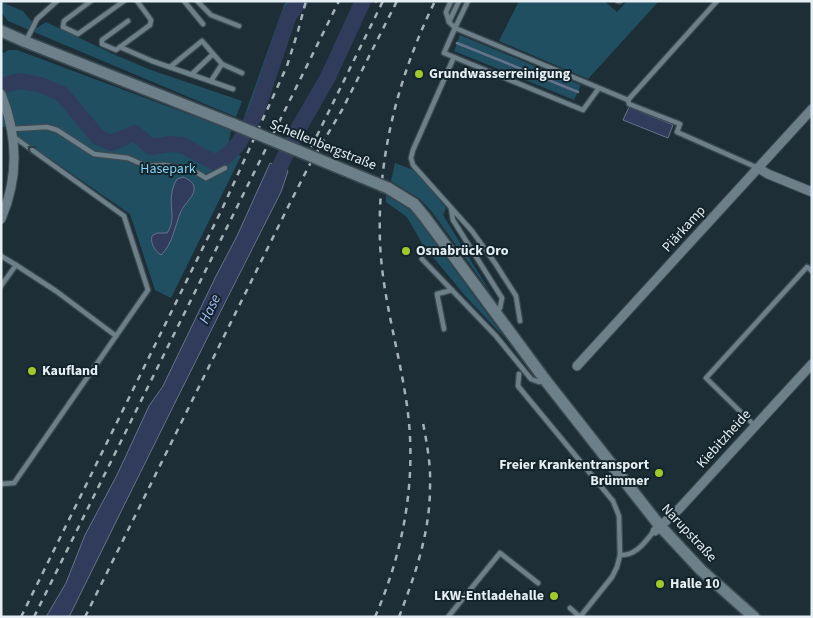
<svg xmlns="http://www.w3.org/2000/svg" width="813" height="618" viewBox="0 0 813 618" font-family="'Source Sans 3',sans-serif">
  <rect width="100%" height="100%" fill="#1e2e36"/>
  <g fill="#204f62">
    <polygon points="287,1 300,1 289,15 256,113 251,123 243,120 284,5"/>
    <polygon points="519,1 604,1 617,12 627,1 659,1 588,79 499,41"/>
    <polygon points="1,2 23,11 37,28 46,22 113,54 151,70 242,101 236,117 8,21 1,12"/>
    <polygon points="460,35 581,85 574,100 454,51"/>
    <polygon points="8,50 17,50 231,130 228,147 241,156 171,298 155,290 130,214 49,158 47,161 14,137 11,125 1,128 1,52 4,53"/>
    <polygon points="395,163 416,171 446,208 443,215 492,295 432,212 420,199 391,181"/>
    <polygon points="386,195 410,210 419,221 505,338 467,298 423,245 407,217 386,202"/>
  </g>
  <g fill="#313c5d" stroke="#67728a">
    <polygon points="629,107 673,125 668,138 623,120"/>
    <path d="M270 163 288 171 281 192C209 333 139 475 69 617H46L66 583 85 535 117 475 149 406 163 386 216 276 237 236Z"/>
    <path d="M183 177C187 179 193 181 194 187 196 195 184 204 181 211 175 225 173 244 161 255 155 251 150 243 152 236L157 233H167C179 216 164 201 177 179Z"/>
  </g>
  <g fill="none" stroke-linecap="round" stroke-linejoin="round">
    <g stroke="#67728a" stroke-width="2.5">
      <polyline points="376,1 376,2"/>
      <polyline points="457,43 578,92"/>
    </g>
    <g stroke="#313c5d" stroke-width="16">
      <polyline points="1,86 20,81 41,85 62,94 98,137 111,143 135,133 151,147 169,144 182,145 214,162 225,157 238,144 256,113 289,15 300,1"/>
      <polyline points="270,187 297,131 328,77 363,1"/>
    </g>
    <g stroke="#3c4a51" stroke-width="7">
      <g id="lane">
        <polyline points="91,1 64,21 63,27 78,34 124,1"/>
        <polyline points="184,1 203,24"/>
        <polyline points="197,1 211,15 239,26"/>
        <polyline points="451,1 446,12 449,22 455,28 468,1"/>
        <polyline points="618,1 620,1"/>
        <polyline points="128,21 102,40 102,44 116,50 150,25 151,20 137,1"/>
        <polyline points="449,22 459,1"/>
        <polyline points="26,41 37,19 57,1"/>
        <polyline points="120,47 152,61 233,89"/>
        <polyline points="454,57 413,150 411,158 413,165 472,231 495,263 516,296 520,321"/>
        <polyline points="170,67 202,41 222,64 242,73"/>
        <polyline points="192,74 213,54"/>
        <polyline points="211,81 222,64"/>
        <polyline points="599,88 583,110 444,53 455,28 628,100 629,104 680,124 677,132 758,168"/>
        <polyline points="628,100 717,1"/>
        <polyline points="12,129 47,127 57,130 94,154 128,158 146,166 165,165 185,169 196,172 206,178 225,168"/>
        <polyline points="14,137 124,216 148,290 116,336 56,291 16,265"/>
        <polyline points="451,208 453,220 502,298 500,308 496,312"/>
        <polyline points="1,256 16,265 1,286"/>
        <polyline points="422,259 496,336 531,379 539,382 545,381"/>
        <polyline points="444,329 437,294 452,290"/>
        <polyline points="519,374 518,386 613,501 619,516 620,555 617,567 612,577 580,617"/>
        <polyline points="755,426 706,378 807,267 812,271"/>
        <polyline points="1,484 14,483 116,336"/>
        <path d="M620 555C636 556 645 542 654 531"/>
        <polyline points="570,608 580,617"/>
        <polyline points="448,617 500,553 538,583"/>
      </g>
    </g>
    <g stroke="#3c4a51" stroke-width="11">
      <g id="street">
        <path d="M1 94C18 136 19 177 1 219"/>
        <polyline points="758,168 768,174 812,192"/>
        <polyline points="577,366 812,109"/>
        <polyline points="655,531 678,510 812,364"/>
      </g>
    </g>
    <g stroke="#3c4a51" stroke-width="14">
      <g id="secondary">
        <polyline points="1,31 26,42 233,124"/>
        <polyline points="388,188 414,204 424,216 546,381 660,526 701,570 754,617"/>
      </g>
    </g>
    <use href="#lane" stroke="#6d7f88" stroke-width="4.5"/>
    <use href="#street" stroke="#6d7f88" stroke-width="9"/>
    <use href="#secondary" stroke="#6d7f88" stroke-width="11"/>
    <g stroke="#a6b2b8" stroke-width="2.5" stroke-dasharray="6 6" stroke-linecap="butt">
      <polyline points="306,158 383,1"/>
      <polyline points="21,617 223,207 287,66 298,31 306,1"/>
      <polyline points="34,617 339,1"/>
      <polyline points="85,617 290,203 311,162 342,110 397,1"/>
      <path d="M375 617C405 548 418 473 406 399 398 347 382 295 380 242 377 157 398 77 435 1"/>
      <path d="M399 617C415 575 430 533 430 487 431 465 427 444 423 423"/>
    </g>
    <g stroke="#3c4a51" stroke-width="14" stroke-linecap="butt">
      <polyline id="secondary-bridge" points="233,124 388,188"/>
    </g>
    <use href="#secondary-bridge" stroke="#6d7f88" stroke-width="11"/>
  </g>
  <defs><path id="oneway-chevron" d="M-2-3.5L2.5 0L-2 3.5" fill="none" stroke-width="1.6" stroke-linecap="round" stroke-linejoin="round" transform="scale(1.25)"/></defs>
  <use stroke="#2f3f48" href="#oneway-chevron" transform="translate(31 149) rotate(-142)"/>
  <g fill="#a1c92a" stroke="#14242c" stroke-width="2">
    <circle cx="419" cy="74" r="5"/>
    <circle cx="406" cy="251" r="5"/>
    <circle cx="32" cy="371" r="5"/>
    <circle cx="659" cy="473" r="5"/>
    <circle cx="660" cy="584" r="5"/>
    <circle cx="554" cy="596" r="5"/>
  </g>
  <g text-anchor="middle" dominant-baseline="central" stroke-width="4" stroke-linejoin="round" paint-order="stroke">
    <g font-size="14" font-weight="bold" fill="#e5eff4" stroke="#14242c" text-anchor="start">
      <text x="429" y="74">Grundwasserreinigung</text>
      <text x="416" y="251">Osnabrück Oro</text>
      <text x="42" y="371">Kaufland</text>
      <text x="649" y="465" text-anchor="end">Freier Krankentransport<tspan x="649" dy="16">Brümmer</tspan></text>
      <text x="670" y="584">Halle 10</text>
      <text x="544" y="596" text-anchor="end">LKW-Entladehalle</text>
    </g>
    <g font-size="14" fill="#e5eff4" stroke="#14242c">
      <text transform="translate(323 145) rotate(22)">Schellenbergstraße</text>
      <text transform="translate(684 229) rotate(-48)">Piärkamp</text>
      <text transform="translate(724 439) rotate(-48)">Kiebitzheide</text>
      <text transform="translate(689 533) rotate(47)">Narupstraße</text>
    </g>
    <g font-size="14" fill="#85d3f4" stroke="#14242c">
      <text x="168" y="169">Hasepark</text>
    </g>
    <g font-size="15" font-style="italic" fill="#a8befb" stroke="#14242c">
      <text transform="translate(210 309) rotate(-64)">Hase</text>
    </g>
  </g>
  <rect width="813" height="618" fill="none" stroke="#e5eff4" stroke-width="5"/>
</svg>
